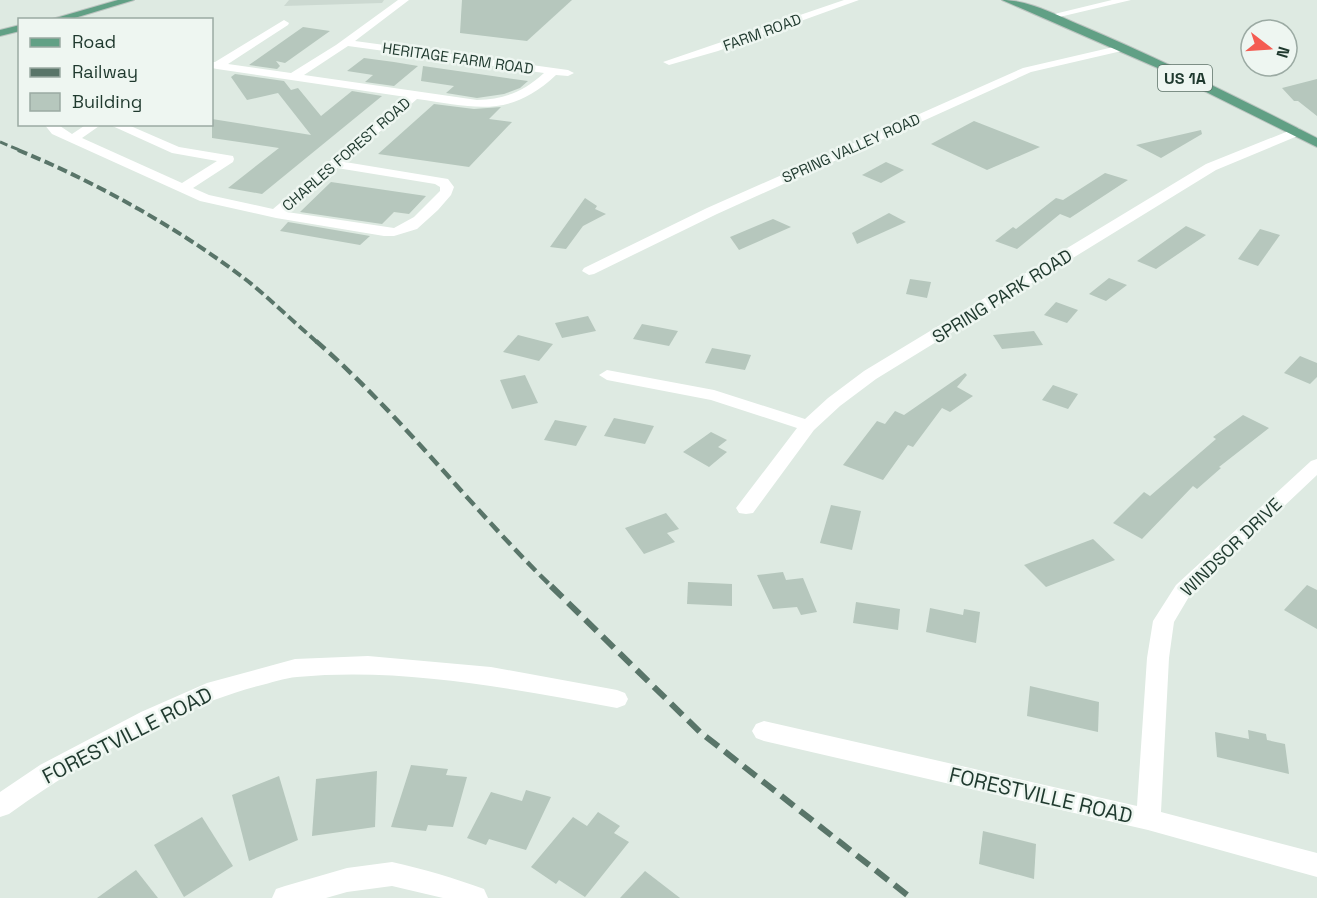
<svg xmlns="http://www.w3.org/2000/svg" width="1317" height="898" viewBox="0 0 1317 898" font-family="'Space Grotesk',sans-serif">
  <rect width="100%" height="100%" fill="#deeae2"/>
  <polygon fill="#ccd9d1" points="289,0 384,0 382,3 284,6"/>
  <g fill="#b6c7bd">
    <polygon points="462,0 572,0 527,41 460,33"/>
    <polygon points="303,27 330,31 285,63 276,61 280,66 277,69 249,65"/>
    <polygon points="364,58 394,62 418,66 394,86 365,82 373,75 347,71"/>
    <polygon points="423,66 528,81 520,88 504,94 477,98 446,93 454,86 421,81"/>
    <polygon points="235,74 284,81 291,90 298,88 321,116 352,91 382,96 262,194 228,188 279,148 212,138 212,119 311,135 278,93 247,100 231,77"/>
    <polygon points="1317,79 1317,116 1298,101 1294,101 1282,88"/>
    <polygon points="434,104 474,109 501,107 489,119 512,122 469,167 378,154"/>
    <polygon points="974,121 1040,147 987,170 931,144"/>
    <polygon points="1201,130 1202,134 1161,158 1136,145"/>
    <polygon points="886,162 904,170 881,183 862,175"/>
    <polygon points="1105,173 1128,180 1070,218 1060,214 1017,249 995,241 1013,227 1016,229 1056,198 1063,200"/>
    <polygon points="331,182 426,196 409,214 394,212 382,224 300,212"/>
    <polygon points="585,198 597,206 595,209 606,214 583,226 566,249 550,247"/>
    <polygon points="889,213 906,222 857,244 852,233"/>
    <polygon points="773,219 791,227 739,250 730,237"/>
    <polygon points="288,222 370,236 360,245 280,231"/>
    <polygon points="1186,226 1206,235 1156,269 1137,261"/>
    <polygon points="1260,229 1280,235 1258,266 1238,259"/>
    <polygon points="1109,278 1127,285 1106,301 1089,294"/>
    <polygon points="910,279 931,282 927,298 906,294"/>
    <polygon points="1056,302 1078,310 1067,323 1044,315"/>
    <polygon points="588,316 596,331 562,338 555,323"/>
    <polygon points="642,324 678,331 669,346 633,339"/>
    <polygon points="1034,331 1043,345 1002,349 993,335"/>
    <polygon points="518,335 553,344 539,361 503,352"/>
    <polygon points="712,348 751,355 745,370 705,363"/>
    <polygon points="1300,356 1317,363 1317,377 1310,384 1284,373"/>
    <polygon points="965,373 967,375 957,387 973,396 950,412 942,408 913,447 908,445 883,480 843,465 877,421 885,424 895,411 904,415"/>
    <polygon points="525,375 538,403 512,409 500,380"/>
    <polygon points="1053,385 1078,394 1068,409 1042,400"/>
    <polygon points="1243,415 1269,428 1219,467 1221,468 1197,489 1193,486 1142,539 1113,523 1144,492 1150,496 1216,439 1213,437"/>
    <polygon points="614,418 654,426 645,444 604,436"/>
    <polygon points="555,420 587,426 576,446 544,440"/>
    <polygon points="711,432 727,440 718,447 727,452 709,467 683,452"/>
    <polygon points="831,505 861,511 852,550 820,543"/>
    <polygon points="666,513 679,529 667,533 675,542 644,554 625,528"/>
    <polygon points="1093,539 1115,560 1046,587 1024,565"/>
    <polygon points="783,572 786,580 803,578 817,612 801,615 797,607 773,609 757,575"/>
    <polygon points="688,582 732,584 732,606 687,604"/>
    <polygon points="1307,585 1317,590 1317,629 1284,610"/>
    <polygon points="856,602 900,609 898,630 853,623"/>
    <polygon points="930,608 963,615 964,609 980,612 976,643 926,632"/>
    <polygon points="1030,686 1099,702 1098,732 1027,716"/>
    <polygon points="1248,730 1266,734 1267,740 1285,744 1289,774 1217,757 1215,732 1249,739"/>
    <polygon points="411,765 448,769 446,775 467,777 453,827 428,825 426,831 391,827"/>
    <polygon points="377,771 375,827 312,836 316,779"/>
    <polygon points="279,776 298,840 249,861 232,795"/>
    <polygon points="526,790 551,797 526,850 489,839 486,845 467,838 491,792 522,801"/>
    <polygon points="598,812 620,826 614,833 629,842 585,897 559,880 556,884 531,867 573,817 587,826"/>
    <polygon points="202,817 233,866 184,897 154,845"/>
    <polygon points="983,831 1036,844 1034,879 979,864"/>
    <polygon points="136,870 158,898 97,898"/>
    <polygon points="645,871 680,898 620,898"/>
  </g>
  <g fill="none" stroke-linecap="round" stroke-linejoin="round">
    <g stroke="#bcc4c0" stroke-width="2">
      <g id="primary">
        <polygon points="118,0 134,0 68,20 49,20"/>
        <path d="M1002 0C1029 0 1056 15 1080 25 1161 59 1239 98 1317 138V147L1160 69Z"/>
        <polygon points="20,25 20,31 0,36 0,30"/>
      </g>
    </g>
    <g fill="#fff" fill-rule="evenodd">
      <path d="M398 0H409L355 41 568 70 574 73 568 76 556 75C509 119 475 107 417 99L345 162 448 179 454 187 451 195 438 210 417 229 394 236H384L276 218 200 201 52 134 44 124H57L72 134 87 124H102L82 138 182 183 217 161 172 153 108 124H126L179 147 233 156 234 159 233 162 193 188 209 195 273 209 406 97 217 69 212 68V62H215L284 20 289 23 288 25 228 64 291 73 336 45ZM348 46 544 73C523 92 505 99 477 100L304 75ZM337 168 435 184 440 187V191L414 217 394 228 287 212Z"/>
      <polygon points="844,0 859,0 718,51 669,65 663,62"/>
      <polygon points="1122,45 1127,48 1126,50 1031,72 717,214 594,274 589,275 582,271 584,268 707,208 1023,68"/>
      <polygon points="1296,128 1300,129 1300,135 1216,170 876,379 840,406 814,430 753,513 746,514 739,513 736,508 797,428 711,400 607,380 599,375 607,370 714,390 805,419 828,398 864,371 1206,164"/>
      <polygon points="1317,459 1317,475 1190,595 1174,622 1169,658 1161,812 1317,853 1317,877 1148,830 764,741 756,738 752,731 756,724 764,721 1137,806 1147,658 1153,621 1176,585 1311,461"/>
      <path d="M368 656 491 667 617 690 625 693 628 699 625 705 617 708C512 689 405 667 297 677 284 678 271 683 258 686 172 709 81 762 9 814L0 817V792L40 765 141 712 207 683 295 659Z"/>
      <path d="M392 862C424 869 454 878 484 889L488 898H443L392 886 347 892 326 898H272L276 889 285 886 347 868Z"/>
    </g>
    <polygon fill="#fff" fill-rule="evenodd" points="1112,0 1131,0 1051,19 1046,16"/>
    <use href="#primary" fill="#61a085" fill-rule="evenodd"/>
    <polyline stroke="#597569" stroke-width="3" stroke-dasharray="8 4" stroke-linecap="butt" points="0,142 22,151"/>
    <path stroke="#597569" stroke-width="4" stroke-dasharray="10 4.5" stroke-linecap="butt" d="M18 150C96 182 182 230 249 282 272 301 295 323 318 343"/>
    <path stroke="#597569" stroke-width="4.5" stroke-dasharray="12 6" stroke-linecap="butt" d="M316 341C402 416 471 508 552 587"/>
    <polyline stroke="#597569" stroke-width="6" stroke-dasharray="16 8" stroke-linecap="butt" points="551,586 700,732 911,898"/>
  </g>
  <g text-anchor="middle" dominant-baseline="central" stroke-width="5" stroke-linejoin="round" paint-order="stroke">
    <g font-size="15" fill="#1f392e" stroke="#eef6f1">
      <text transform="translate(762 32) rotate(-20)">FARM ROAD</text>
      <text transform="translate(458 58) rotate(8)">HERITAGE FARM ROAD</text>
      <text transform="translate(851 148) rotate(-24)">SPRING VALLEY ROAD</text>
      <text transform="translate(346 154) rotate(-41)">CHARLES FOREST ROAD</text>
    </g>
    <rect fill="#eef6f1" stroke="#5d7268" stroke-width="1.5" x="1158" y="65" width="54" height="26" rx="4.5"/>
    <g font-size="16" font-weight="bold" fill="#1f392e">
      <text x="1185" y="78">US 1A</text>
    </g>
    <g font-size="18" fill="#1f392e" stroke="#eef6f1">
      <text transform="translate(1002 296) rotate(-32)">SPRING PARK ROAD</text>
      <text transform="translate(1231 547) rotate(-44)">WINDSOR DRIVE</text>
    </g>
    <g font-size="21" fill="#1f392e" stroke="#eef6f1">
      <text transform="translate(127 735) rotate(-27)">FORESTVILLE ROAD</text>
      <text transform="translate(1041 795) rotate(13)">FORESTVILLE ROAD</text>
    </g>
  </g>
  <rect x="18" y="18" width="195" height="108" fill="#eef6f1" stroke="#9baaa3" stroke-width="1.5"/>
  <rect x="30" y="38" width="30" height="9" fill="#61a085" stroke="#9baaa3" stroke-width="1.5"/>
  <text x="72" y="48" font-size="18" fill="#1f392e">Road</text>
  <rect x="30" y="68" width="30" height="9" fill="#597569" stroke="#9baaa3" stroke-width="1.5"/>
  <text x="72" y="78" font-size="18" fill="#1f392e">Railway</text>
  <rect x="30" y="93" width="30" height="18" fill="#b6c7bd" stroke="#9baaa3" stroke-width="1.5"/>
  <text x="72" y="108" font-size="18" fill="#1f392e">Building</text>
  <g transform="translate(1269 48) rotate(107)"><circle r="28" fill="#eef6f1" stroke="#9baaa3" stroke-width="1.5"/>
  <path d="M0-4.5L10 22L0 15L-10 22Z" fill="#f45c52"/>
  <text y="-9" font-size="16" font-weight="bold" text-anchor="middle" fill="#1f392e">N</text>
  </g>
</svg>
